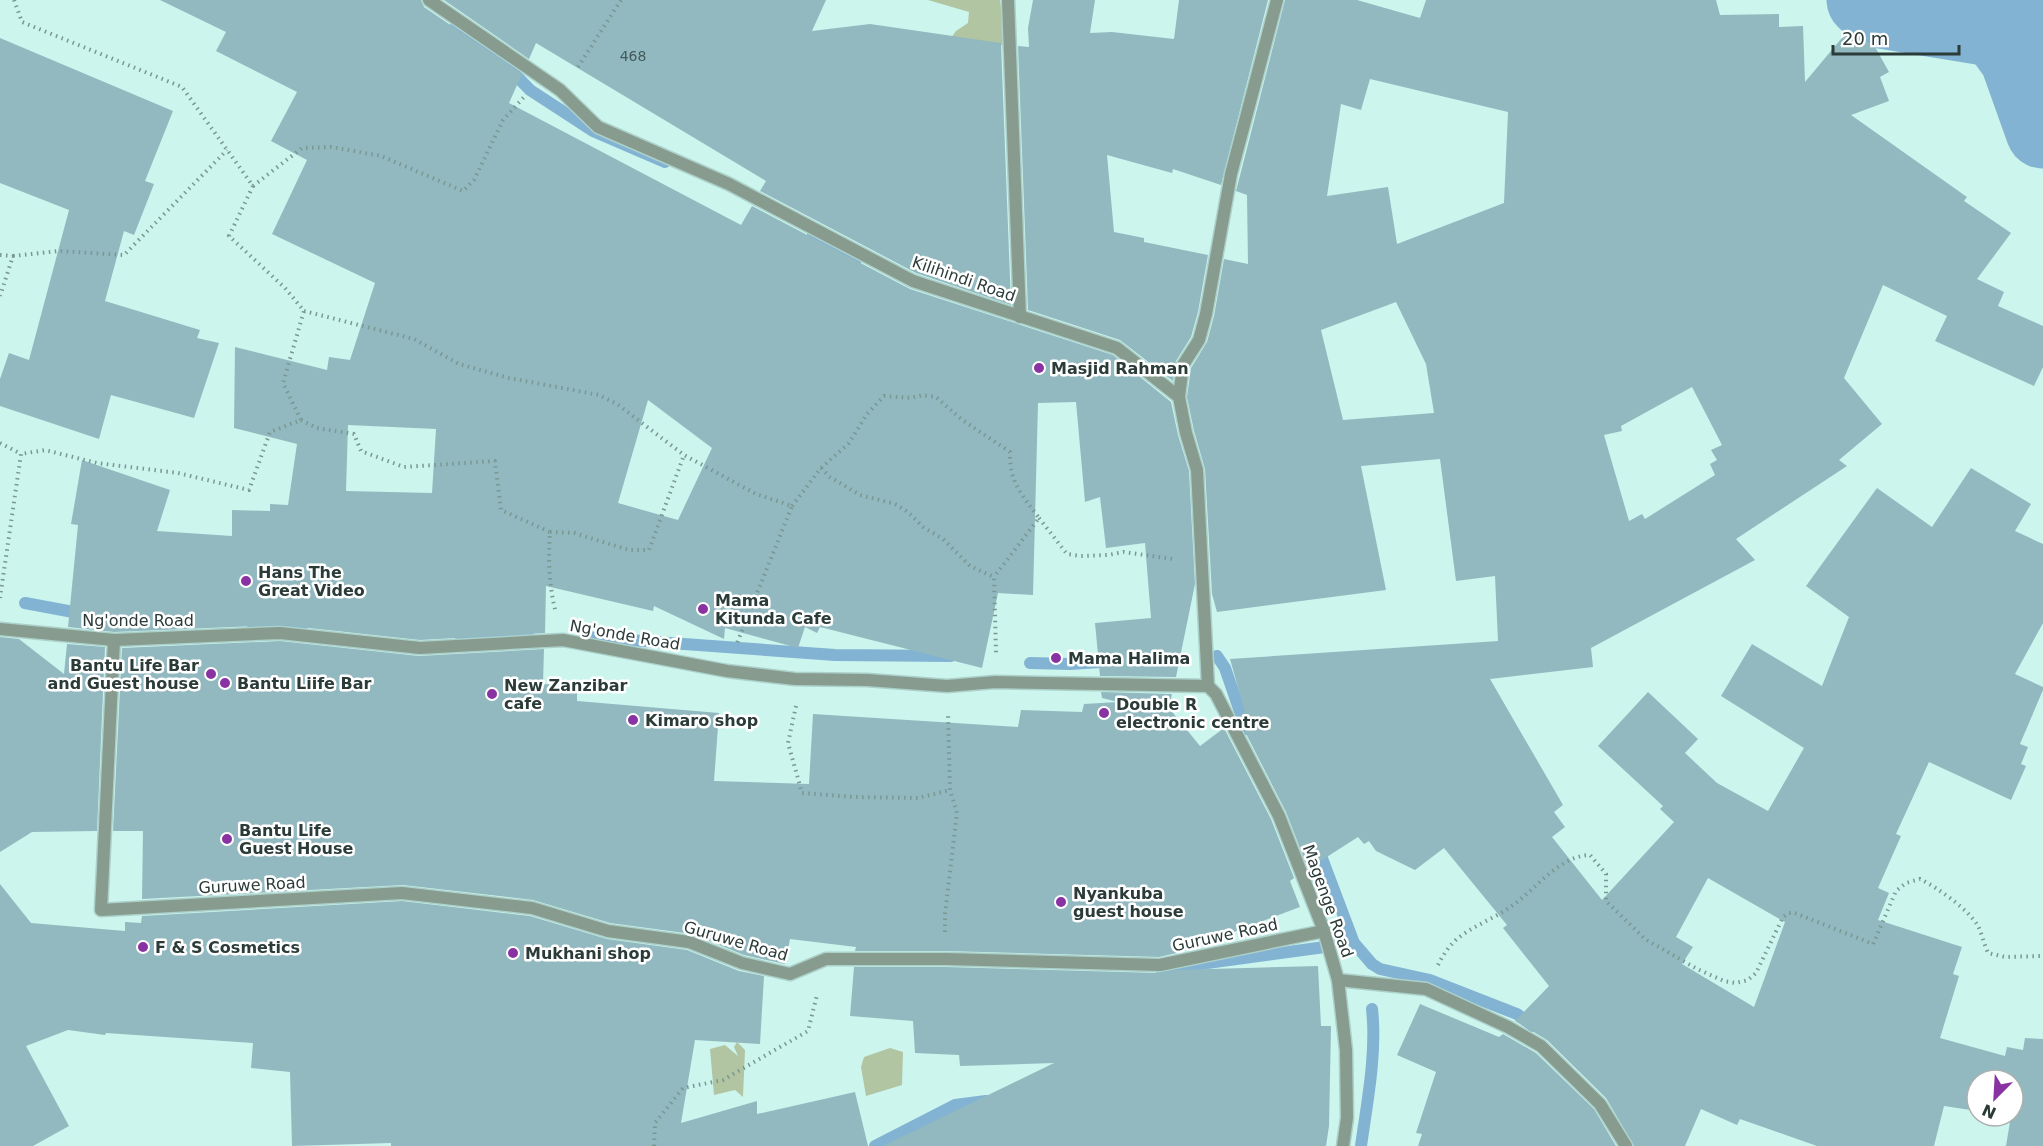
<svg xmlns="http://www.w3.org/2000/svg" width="2043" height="1146" viewBox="0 0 2043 1146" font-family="'DejaVu Sans',sans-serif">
  <rect width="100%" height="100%" fill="#ccf5ee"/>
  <g fill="#b2c5a2">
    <polygon points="928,0 1000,0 1005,37 994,63 947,43 956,31 968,23 969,12"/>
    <polygon points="737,1042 745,1050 743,1097 735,1090 714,1095 710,1049 725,1045 738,1056 734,1047"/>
    <polygon points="890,1048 903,1052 902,1085 866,1096 861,1067 864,1057"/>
  </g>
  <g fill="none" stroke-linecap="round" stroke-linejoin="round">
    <g stroke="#83b3d3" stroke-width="12">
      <polyline points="456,25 502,61 530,90 593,131 665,162"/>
      <polyline points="813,234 834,247 855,263"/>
      <polyline points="25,603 84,614"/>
      <polyline points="253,625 302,626"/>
      <polyline points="460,635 485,638 528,636"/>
      <polyline points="587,637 835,655 951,656"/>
      <polyline points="1217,656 1225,668 1246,729"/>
      <polyline points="1030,663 1070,664 1115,661"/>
      <polyline points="1317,845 1354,943 1372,964 1380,969 1430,980 1517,1014 1533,1026"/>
      <polyline points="1161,982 1162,974 1178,967 1332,946"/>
      <polyline points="875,1146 955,1105 986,1101"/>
      <path d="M1361 1146C1367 1103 1377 1053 1372 1009"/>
    </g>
    <g stroke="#83b3d3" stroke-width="75">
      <polyline points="1864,0 1875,10 1997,30 2043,23"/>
      <polyline points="1997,30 2017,58 2043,131"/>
    </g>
  </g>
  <g fill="#92b9c0" fill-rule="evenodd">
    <path d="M160 0H421L424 7 522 74 509 103 741 225 752 206 910 289 1113 355 1171 402 1178 435 1189 471 1195 584 1176 677 1100 676 1095 623 1151 618 1145 543 1106 548 1100 497 1085 502 1076 402 1038 403 1033 595 998 593 982 668 820 627 817 633 805 627 798 648 725 628 724 639 654 606 653 611 546 586 545 633 420 640 281 625 114 632 68 627 78 525 71 524 82 460 170 490 157 531 232 536V510L270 511V504L288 505 297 444 234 428 235 347 327 370 329 357 350 360 375 283 272 234 307 160 271 141 297 92 216 51 226 32ZM648 400 712 448 678 520 618 503ZM348 425 436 429 432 493 346 491Z"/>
    <polygon points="444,0 826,0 812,31 870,24 1001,43 1011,305 916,273 760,191 766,181 536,43 529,59"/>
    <polygon points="1033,0 1095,0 1090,33 1112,32 1174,39 1179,0 1268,0 1221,185 1173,169 1172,173 1107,155 1114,232 1144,238 1144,242 1208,255 1198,312 1191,337 1176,361 1173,381 1120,340 1028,310 1018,46 1029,47 1028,28"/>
    <path d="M1285 0H1357L1420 18 1426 0H1716L1720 15 1779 14V27L1803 26 1805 82 1846 33 1874 45 1889 72 1880 77 1889 101 1851 115 1967 197 1964 201 2011 233 1977 279 2004 292 1998 306 2043 326V367L2034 386 1935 341 1947 316 1883 285 1844 378 1882 424 1839 460 1847 466 1736 539 1755 560 1591 648 1593 667 1490 679 1563 805 1554 812 1565 827 1552 837 1602 900 1674 822 1660 809 1663 806 1598 746 1648 692 1698 739 1685 753 1717 783 1768 811 1804 748 1721 696 1752 644 1822 686 1849 617 1806 586 1877 488 1932 527 1971 468 2031 504 2015 531 2043 544V623L2015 674 2043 687V690L2020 744 2028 747 2021 764 2026 766 2011 800 1929 762 1896 834 1901 836 1878 888 1889 893 1878 920 1962 947 1953 974 1959 976 1940 1038 2005 1056 2007 1047 2023 1050 2025 1038 2043 1039V1146H2006L2011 1116H2013V1080H1977V1111L1944 1106 1934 1146H1817L1740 1119 1737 1125 1701 1109 1685 1146H1634L1606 1098 1547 1040 1515 1021 1549 986 1503 928 1507 925 1444 848 1415 870 1376 851 1369 841 1364 844 1358 837 1308 869 1286 812 1238 718 1245 712 1230 659 1498 641 1495 576 1456 581 1440 459 1361 466 1386 590 1217 612 1212 594 1205 469 1194 431 1187 397 1191 368 1207 342 1214 316 1224 259 1248 264 1247 195 1236 191ZM1370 79 1508 112 1504 203 1397 244 1388 187 1327 196 1341 104 1361 110ZM1396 302 1426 364 1434 413 1343 420 1321 330ZM1692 387 1722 445 1711 450 1717 460 1710 464 1715 475 1645 519 1642 514 1629 521 1604 435 1622 431 1621 426ZM1708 878 1785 922 1754 1007 1682 964 1693 947 1676 937Z"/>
    <polygon points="0,38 173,111 145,181 154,184 134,235 124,231 105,301 200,330 197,338 219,343 194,418 111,395 99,439 0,406 0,379 9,353 29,360 69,210 0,183"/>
    <polygon points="0,637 19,639 64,674 67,644 105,647 97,831 32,832 0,852"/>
    <polygon points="280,641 419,656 544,649 543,684 577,686 577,701 719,713 714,781 809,784 813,714 1018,727 1021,710 1082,712 1084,704 1118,702 1102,698 1101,692 1172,694 1169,708 1200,746 1224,728 1271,819 1294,878 1290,881 1300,907 1181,952 1159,957 946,951 855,951 856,947 790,939 785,964 744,955 692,934 610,923 533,900 403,885 142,899 143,831 113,831 122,648"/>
    <polygon points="0,884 31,923 125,931 125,922 141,923 142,916 402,901 530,916 607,939 687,950 739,971 764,976 760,1044 695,1040 681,1123 757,1101 757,1114 855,1092 868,1146 391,1146 391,1143 292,1146 290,1072 251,1068 253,1043 106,1033 105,1035 68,1030 26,1046 69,1126 33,1146 0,1146"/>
    <polygon points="1318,966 1321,1026 1331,1026 1329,1126 1326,1146 883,1146 1054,1063 960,1066 959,1055 915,1053 913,1021 850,1016 854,967 946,967 1160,973 1175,970"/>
    <polygon points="1420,1004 1499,1037 1503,1034 1536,1053 1594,1109 1616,1146 1418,1146 1422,1134 1416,1133 1436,1072 1397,1055"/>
  </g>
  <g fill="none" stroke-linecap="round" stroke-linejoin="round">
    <g stroke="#acd0ca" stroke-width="15">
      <g id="street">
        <polyline points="429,0 560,90 598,127 729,184 913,281 1117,348 1179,397 1186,433 1197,470 1208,686"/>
        <polyline points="1008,0 1020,317"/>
        <polyline points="1179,397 1183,365 1199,340 1206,314 1231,174 1277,0"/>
        <polyline points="0,629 114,640 280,633 420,648 563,640 727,671 795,679 867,680 947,686 995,682 1208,686"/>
        <polyline points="114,640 101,910 402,893 532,908 608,931 689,942 742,963 790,974 826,959 946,959 1160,965 1324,931"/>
        <polyline points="1208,686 1216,694 1279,816 1324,931 1338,980 1346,1050 1347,1118 1343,1146"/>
        <polyline points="1338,980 1426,989 1508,1027 1541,1046 1600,1104 1626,1146"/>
      </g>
    </g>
    <g stroke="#7a9792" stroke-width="4" stroke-dasharray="1.5 4.5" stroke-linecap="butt">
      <polyline points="14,0 22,22 182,87 253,186 229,236 285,288 304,311 283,383 301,420 270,432 249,490 178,473 97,463 45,450 21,454"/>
      <polyline points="578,67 621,0"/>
      <polyline points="253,186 302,148 331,147 381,156 463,191 474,180 503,120 524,97"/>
      <polyline points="0,255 13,256 0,296"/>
      <polyline points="13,256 59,251 124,255 227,150"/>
      <polyline points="304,311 414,339 459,364 509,378 599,395 617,404 684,455 756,494 792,506 737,643"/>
      <path d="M301 420 317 428 354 434 361 451 404 467 495 461 501 510 550 532C548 560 549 587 556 613"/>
      <polyline points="0,443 21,454 0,598"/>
      <polyline points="821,468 830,477 860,495 895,504 908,512 923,527 943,539 970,566 994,577 996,653"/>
      <path d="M792 506 821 468 849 443 867 414 884 396 911 398 922 395 936 397 961 419 1010 452C1009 482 1022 495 1039 518L994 577"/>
      <polyline points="1039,518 1067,554 1081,556 1108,555 1124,552 1173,559"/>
      <polyline points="550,532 574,533 629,550 649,550 684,455"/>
      <polyline points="796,706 788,743 802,793 854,797 918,798 950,790"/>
      <polyline points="945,932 945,914 957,813 950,790 948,713"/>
      <path d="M1438 965C1443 955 1449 946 1457 939 1474 925 1496 918 1513 905 1537 888 1559 856 1590 855L1606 874V901L1645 939 1697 969 1724 981 1736 983 1748 980 1756 973 1783 917 1789 913H1795L1873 944 1896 891 1906 883 1920 879C1938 888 1968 909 1978 926 1982 934 1984 944 1988 953L2005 957 2043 956"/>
      <polyline points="654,1146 655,1123 683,1088 723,1080 808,1031 817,995"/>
    </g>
    <use href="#street" stroke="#879c8e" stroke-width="12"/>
  </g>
  <g fill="#8833a1" stroke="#fff" stroke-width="2">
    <circle cx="1039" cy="368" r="6"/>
    <circle cx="246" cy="581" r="6"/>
    <circle cx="703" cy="609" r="6"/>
    <circle cx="1056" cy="658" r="6"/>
    <circle cx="211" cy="674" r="6"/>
    <circle cx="225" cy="683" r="6"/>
    <circle cx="492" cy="694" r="6"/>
    <circle cx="1104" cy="713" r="6"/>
    <circle cx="633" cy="720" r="6"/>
    <circle cx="227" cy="839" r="6"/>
    <circle cx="1061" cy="902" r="6"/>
    <circle cx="143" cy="947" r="6"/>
    <circle cx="513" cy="953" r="6"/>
  </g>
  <g text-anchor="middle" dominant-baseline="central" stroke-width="5" stroke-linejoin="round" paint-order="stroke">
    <g font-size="14" fill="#445a5a">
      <text x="633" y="56">468</text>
    </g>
    <g font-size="16" fill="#2a3b38" stroke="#fff">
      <text transform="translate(964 279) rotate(19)">Kilihindi Road</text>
      <text x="138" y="620">Ng'onde Road</text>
      <text transform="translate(625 635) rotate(10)">Ng'onde Road</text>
      <text transform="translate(252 885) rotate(-3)">Guruwe Road</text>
      <text transform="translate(1328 901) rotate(70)">Magenge Road</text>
      <text transform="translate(1225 935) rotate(-12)">Guruwe Road</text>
      <text transform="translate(736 941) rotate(16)">Guruwe Road</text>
    </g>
    <g font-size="16" font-weight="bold" fill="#2a3b38" stroke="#fff" text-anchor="start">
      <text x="1051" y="368">Masjid Rahman</text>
      <text x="258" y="572">Hans The<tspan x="258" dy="18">Great Video</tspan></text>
      <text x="715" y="600">Mama<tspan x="715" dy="18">Kitunda Cafe</tspan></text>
      <text x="1068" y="658">Mama Halima</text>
      <text x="199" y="665" text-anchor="end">Bantu Life Bar<tspan x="199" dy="18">and Guest house</tspan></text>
      <text x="237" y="683">Bantu Liife Bar</text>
      <text x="504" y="685">New Zanzibar<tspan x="504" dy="18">cafe</tspan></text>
      <text x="1116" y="704">Double R<tspan x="1116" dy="18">electronic centre</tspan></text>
      <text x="645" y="720">Kimaro shop</text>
      <text x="239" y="830">Bantu Life<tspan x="239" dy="18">Guest House</tspan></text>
      <text x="1073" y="893">Nyankuba<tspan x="1073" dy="18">guest house</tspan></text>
      <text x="155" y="947">F &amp; S Cosmetics</text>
      <text x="525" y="953">Mukhani shop</text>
    </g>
  </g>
  <g transform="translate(1995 1098) rotate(204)"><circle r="28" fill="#ffffff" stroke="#aab1af" stroke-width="1.5"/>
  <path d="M0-4.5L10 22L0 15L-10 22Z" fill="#8833a1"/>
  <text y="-9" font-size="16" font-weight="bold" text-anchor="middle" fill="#2a3b38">N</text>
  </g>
  <path d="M1833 45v9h126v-9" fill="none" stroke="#2a3b38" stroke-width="3"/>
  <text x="1842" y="45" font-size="18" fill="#2a3b38" stroke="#ffffff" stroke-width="4.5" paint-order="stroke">20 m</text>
</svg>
